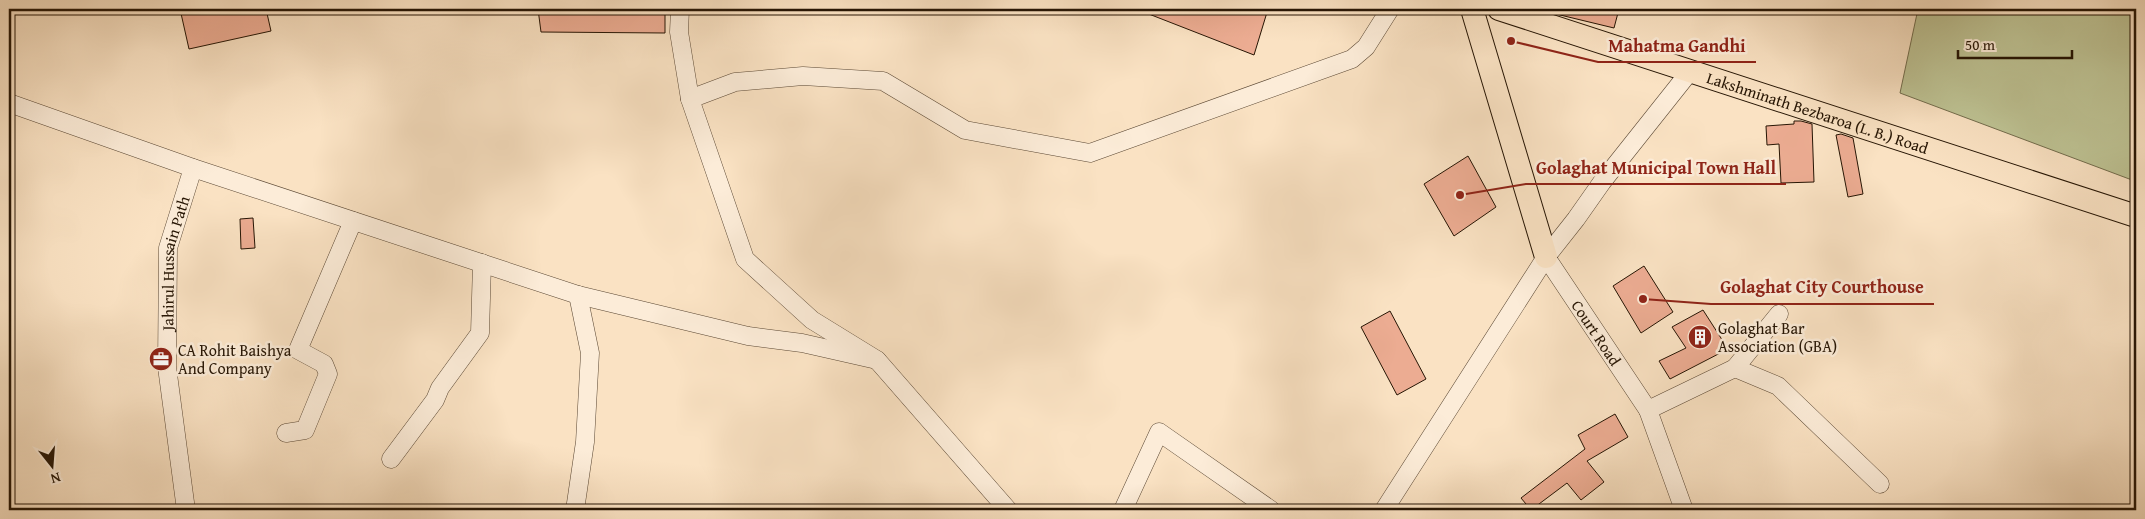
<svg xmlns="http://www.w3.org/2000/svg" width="2145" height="519" viewBox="0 0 2145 519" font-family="'Gentium Book Plus',serif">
  <rect width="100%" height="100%" fill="#fae2c3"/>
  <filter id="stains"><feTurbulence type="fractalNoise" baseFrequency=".004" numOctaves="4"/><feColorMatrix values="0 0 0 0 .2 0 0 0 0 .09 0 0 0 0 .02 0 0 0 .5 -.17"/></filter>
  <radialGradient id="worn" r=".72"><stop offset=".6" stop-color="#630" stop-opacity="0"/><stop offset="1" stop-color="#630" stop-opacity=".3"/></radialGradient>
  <polygon fill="#bec394" stroke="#726c4c" points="1918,9 2136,9 2136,166 2132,180 1900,93"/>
  <polygon fill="#9ebdb6" stroke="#6e7a6f" points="555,9 651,9 651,11 556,13"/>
  <g fill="#ecac92" stroke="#261504">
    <polygon points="180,9 266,9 271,31 189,49"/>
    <polygon points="538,9 555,9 556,13 651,11 651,9 665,9 665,33 541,32"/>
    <polygon points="1136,9 1268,9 1254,55"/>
    <polygon points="1554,9 1619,9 1614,28 1556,14 1554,13"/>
    <polygon points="1794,121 1801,121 1812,124 1814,182 1781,183 1779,144 1767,145 1766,126 1794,124"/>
    <polygon points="1841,134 1853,138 1863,194 1848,197 1836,135"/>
    <polygon points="1468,156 1496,207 1454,236 1424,184"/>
    <polygon points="253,218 255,248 241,249 240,219"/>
    <polygon points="1644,266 1673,312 1641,333 1613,286"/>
    <polygon points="1703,310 1728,349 1670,379 1659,361 1686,348 1672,327"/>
    <polygon points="1390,311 1426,379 1397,395 1361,327"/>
    <polygon points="1615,414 1628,437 1587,461 1604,482 1581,500 1567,483 1531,510 1521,498 1585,449 1578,435"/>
  </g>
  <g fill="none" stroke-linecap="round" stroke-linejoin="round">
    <g stroke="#5b4834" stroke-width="19">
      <g id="minor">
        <polyline points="680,9 679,32 690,99 745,259 812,320 877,360 1008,510"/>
        <polyline points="690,99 735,82 803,76 883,81 965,130 1090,153 1352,59 1366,47 1390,9"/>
        <polyline points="9,103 193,168 578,295 748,336 802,343 877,360"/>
        <path id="s1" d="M1546 257 1648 410 1684 510"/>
        <polyline points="1735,368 1779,314"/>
        <polyline points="1648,410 1735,368 1778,386 1880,484"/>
        <polyline points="286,433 305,430 328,374 324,364 298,350 353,221"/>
        <polyline points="391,459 435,400 440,388 480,333 482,263"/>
        <path id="s2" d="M186 510 167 367 168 248 193 168"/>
        <polyline points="575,510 585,442 590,353 578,295"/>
        <polyline points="1123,510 1159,432 1271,510"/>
        <polyline points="1384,510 1546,257 1576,219 1602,182 1691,70"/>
      </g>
    </g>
    <g stroke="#261504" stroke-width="24">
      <g id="major">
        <polyline points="1472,9 1546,257"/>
        <path id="s3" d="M1499 9 2136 216"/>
      </g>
    </g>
    <use href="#minor" stroke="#fcecd8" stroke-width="18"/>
    <use href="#major" stroke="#fae2c3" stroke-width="22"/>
  </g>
  <defs>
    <g id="building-disc" transform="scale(1.25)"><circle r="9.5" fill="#8f2418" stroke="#fcecd8"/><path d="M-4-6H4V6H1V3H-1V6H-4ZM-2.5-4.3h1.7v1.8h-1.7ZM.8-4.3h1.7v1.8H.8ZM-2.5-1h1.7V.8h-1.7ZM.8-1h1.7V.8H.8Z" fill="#fff"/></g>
    <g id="office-disc" transform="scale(1.25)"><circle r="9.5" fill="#8f2418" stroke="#fcecd8"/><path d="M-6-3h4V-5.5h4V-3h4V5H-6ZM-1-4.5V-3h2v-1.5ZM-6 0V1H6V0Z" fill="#fff"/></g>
  </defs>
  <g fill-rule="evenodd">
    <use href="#building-disc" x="1700" y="337"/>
    <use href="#office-disc" x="161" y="359"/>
  </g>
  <g text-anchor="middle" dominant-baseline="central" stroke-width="5" stroke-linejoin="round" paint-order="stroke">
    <g font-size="16" fill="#261504" stroke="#fcecd8">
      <text stroke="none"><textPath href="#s3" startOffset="335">Lakshminath Bezbaroa (L. B.) Road</textPath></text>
      <text stroke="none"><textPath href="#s2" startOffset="249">Jahirul Hussain Path</textPath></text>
      <text stroke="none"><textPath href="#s1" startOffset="91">Court Road</textPath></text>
    </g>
    <g font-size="16" fill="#261504" stroke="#fcecd8" text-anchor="start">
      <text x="1718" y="328">Golaghat Bar<tspan x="1718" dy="18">Association (GBA)</tspan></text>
      <text x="178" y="350">CA Rohit Baishya<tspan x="178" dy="18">And Company</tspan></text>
    </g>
  </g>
  <path fill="none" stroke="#8f2418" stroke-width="2" d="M1511 41L1598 62H1756M1460 195L1526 184H1786M1643 299L1711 304H1934"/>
  <g fill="#8f2418" stroke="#fcecd8" stroke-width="2">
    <circle cx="1511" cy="41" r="5"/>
    <circle cx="1460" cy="195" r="5"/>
    <circle cx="1643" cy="299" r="5"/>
  </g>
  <g font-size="18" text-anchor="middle" font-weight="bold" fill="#8f2418" stroke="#fcecd8" stroke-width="5" stroke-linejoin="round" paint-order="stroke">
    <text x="1677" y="52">Mahatma Gandhi</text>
    <text x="1656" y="174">Golaghat Municipal Town Hall</text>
    <text x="1822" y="293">Golaghat City Courthouse</text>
  </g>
  <rect width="2145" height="519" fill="none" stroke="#fae2c3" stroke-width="30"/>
  <rect x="10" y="10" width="2125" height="499" fill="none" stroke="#261504" stroke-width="2.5"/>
  <rect x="15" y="15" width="2115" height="489" fill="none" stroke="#261504"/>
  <g transform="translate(52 466) rotate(163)" stroke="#fcecd8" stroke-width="4" paint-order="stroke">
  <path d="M0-4L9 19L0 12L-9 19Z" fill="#261504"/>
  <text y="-8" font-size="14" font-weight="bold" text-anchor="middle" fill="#261504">N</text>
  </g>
  <path d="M1958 50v8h114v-8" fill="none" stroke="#261504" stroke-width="2.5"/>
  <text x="1965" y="50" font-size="15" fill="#261504" stroke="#fcecd8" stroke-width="4" paint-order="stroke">50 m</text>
  <rect width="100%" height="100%" filter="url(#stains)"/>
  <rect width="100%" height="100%" fill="url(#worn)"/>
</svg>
